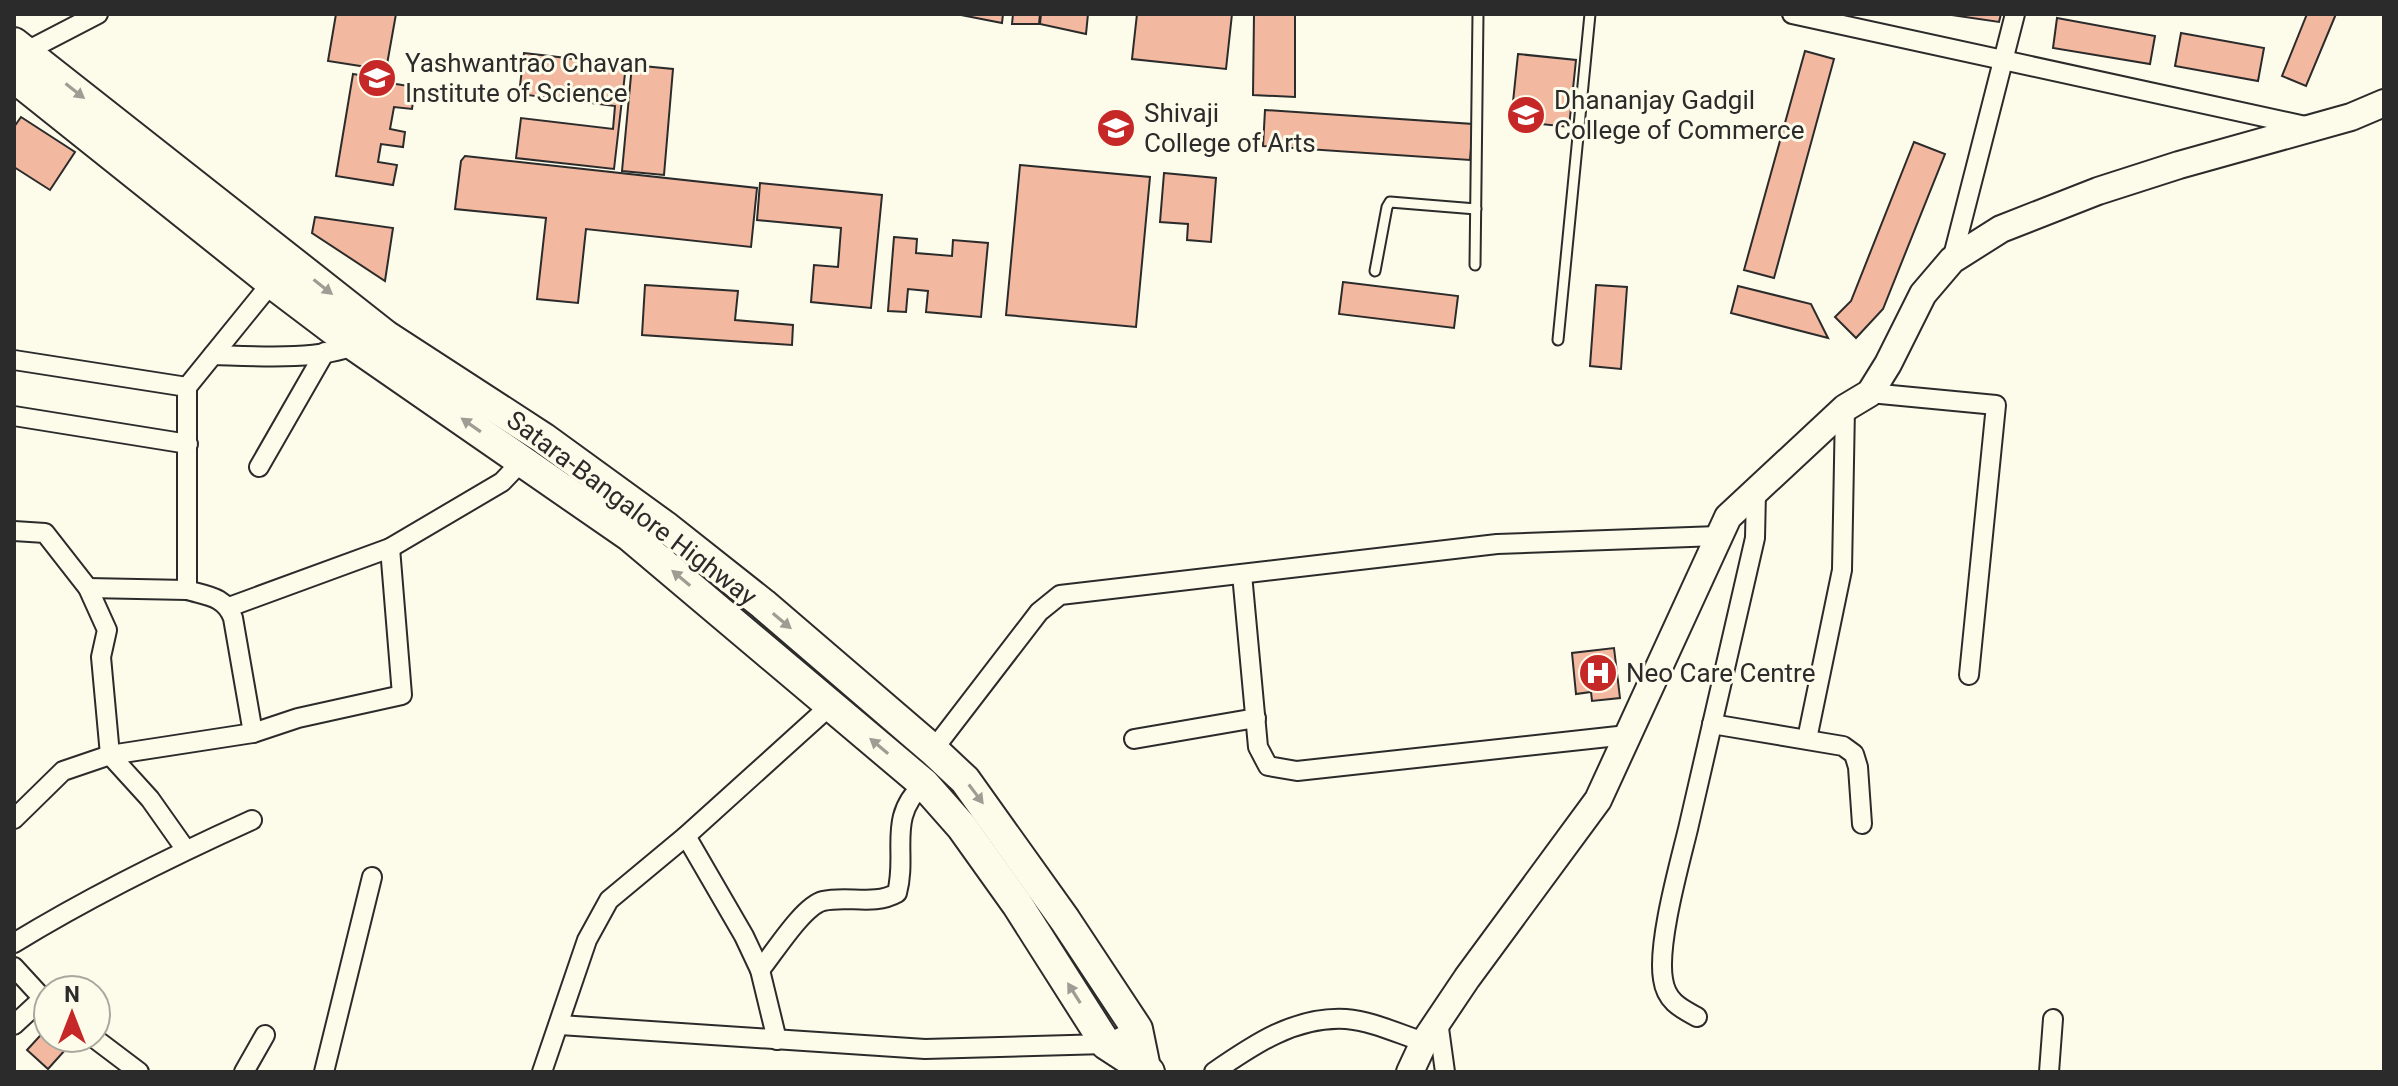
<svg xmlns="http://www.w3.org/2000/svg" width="2398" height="1086" viewBox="0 0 2398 1086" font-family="Roboto,sans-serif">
  <rect width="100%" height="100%" fill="#fdfbea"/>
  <g fill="#f2b8a0" stroke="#2b2b2b" stroke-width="2">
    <polygon points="336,14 396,14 386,70 328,61"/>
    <polygon points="956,14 1003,14 1002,23"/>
    <polygon points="1013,14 1040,14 1039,24 1012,24"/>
    <polygon points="1041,14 1088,14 1086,34 1040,24"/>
    <polygon points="1137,14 1232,14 1226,69 1132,59"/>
    <polygon points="1254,14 1295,14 1295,97 1253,95"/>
    <polygon points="1945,14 2001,14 1999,22"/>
    <polygon points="2307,14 2336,14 2306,86 2282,76"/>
    <polygon points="2057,18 2155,36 2150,64 2053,48"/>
    <polygon points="2181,33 2264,48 2258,81 2175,66"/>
    <polygon points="1805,51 1834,59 1774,278 1744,270"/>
    <polygon points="524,53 626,65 614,169 516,158 521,118 613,129 615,106 519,94"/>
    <polygon points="1518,54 1576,60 1569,127 1511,121"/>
    <polygon points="632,65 673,69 664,175 622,171"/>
    <polygon points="353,74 372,77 369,91 381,93 383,82 415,87 412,109 394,107 390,129 405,132 403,147 381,144 378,162 397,165 393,185 336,176"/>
    <polygon points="1265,110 1473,124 1470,160 1263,146"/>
    <polygon points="21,117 75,152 50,190 14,167 14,127"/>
    <polygon points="1914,142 1945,154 1883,309 1856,338 1835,317 1851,301"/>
    <polygon points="465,156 757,188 751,247 586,229 578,303 537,299 546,218 455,209 461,161"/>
    <polygon points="1020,165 1150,177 1136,327 1006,315"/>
    <polygon points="1164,173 1216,178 1211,242 1187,240 1188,224 1160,222"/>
    <polygon points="760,183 882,195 871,308 811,302 814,265 838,267 841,228 757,220"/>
    <polygon points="315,217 393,228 385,281 312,233"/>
    <polygon points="894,237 917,239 916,253 952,256 953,240 988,243 981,317 926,312 928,291 908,289 906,312 888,311"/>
    <polygon points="1343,282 1458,296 1454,328 1339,314"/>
    <polygon points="645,285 738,291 735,320 793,325 792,345 642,335"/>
    <polygon points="1596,285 1627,287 1621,369 1590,366"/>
    <polygon points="1738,286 1811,304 1828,338 1731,313"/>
    <polygon points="1614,648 1620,698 1592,701 1591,692 1576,694 1572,653"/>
    <polygon points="48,1027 48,1038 75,1039 48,1069 27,1050"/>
  </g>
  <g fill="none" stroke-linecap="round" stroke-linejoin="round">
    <g stroke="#2b2b2b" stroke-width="13">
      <g id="lane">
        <polyline points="1475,265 1478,14"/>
        <polyline points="1375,271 1387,207 1390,202 1476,209"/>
        <polyline points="1558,340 1590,14"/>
      </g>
    </g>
    <g stroke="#2b2b2b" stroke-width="22">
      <g id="street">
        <polyline points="1792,14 2310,127"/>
        <polyline points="19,55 98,14"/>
        <polyline points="1952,260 2015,14"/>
        <path d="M213 355C251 356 320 361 354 345"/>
        <polyline points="14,360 187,387 277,276"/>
        <polyline points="1870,393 1996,405 1969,675"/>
        <polyline points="14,416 188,444"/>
        <polyline points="259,467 325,352"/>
        <polyline points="14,531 45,533 88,588 107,630 101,657 110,755 150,799 186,850"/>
        <polyline points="1242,574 1258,747 1268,766 1297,771 1627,735"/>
        <polyline points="88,588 187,590 187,387"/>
        <polyline points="229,607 390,548 502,482 523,460"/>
        <polyline points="1712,724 1843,746 1854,754 1858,767 1862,824"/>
        <polyline points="253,733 298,718 402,695 390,548"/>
        <polyline points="1134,739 1256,718"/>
        <polyline points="1807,739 1842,570 1845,408"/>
        <polyline points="933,750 1039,612 1060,595 1497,544 1718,536"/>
        <path d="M14 819 63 771 110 755 253 733 233 618C225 596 207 596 187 590"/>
        <polyline points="686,836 744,936 760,970 777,1040"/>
        <path d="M14 943C91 896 170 857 252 820"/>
        <polyline points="14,967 48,1004"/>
        <path d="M760 970C774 953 803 906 823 901 847 895 874 906 897 893 908 852 886 817 924 784"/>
        <path d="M1697 1017C1680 1008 1666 1001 1663 979 1657 944 1679 866 1688 829 1710 732 1733 635 1755 538L1756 492"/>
        <polyline points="1438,1021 1445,1072"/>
        <polyline points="14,1025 42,999"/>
        <polyline points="560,1025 925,1049 1106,1044 1137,1029"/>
        <polyline points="94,1038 139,1072"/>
        <polyline points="244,1072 265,1035"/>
        <polyline points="324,1072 372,877"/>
        <polyline points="542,1072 587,940 609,900 686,836 831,705"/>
        <path d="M1214 1072C1253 1045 1295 1016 1346 1019 1372 1021 1399 1034 1424 1042"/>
        <polyline points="2049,1072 2053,1019"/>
      </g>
    </g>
    <g stroke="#2b2b2b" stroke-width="30">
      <polyline id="secondary" points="1410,1072 1424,1042 1467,978 1598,800 1728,517 1845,408 1870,393 1888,364 1923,294 1952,260 2001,229 2098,191 2179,165 2351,117 2384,103"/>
    </g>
    <g stroke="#2b2b2b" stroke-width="34">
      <g id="primary">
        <polyline points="14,43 386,336 543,438 667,528 763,604 933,750 965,780 1065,920 1137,1029 1145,1068"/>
        <polyline points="14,77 272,283 354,345 630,536 924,784 962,827 1017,904 1106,1044 1149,1072"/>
      </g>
    </g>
    <use href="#lane" stroke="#fdfbea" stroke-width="9"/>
    <use href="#street" stroke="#fdfbea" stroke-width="18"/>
    <use href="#secondary" stroke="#fdfbea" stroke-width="26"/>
    <use href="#primary" stroke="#fdfbea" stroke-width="30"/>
  </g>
  <defs><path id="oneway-solid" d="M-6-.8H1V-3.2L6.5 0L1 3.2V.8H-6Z" transform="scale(2)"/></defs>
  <g fill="#9e9d94">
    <use href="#oneway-solid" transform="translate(75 91) rotate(38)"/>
    <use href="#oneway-solid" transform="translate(323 287) rotate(38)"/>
    <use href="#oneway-solid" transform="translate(471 425) rotate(-145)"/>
    <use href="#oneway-solid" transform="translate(681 578) rotate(-140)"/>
    <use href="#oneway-solid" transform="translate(782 621) rotate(40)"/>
    <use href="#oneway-solid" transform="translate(879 746) rotate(-140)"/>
    <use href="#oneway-solid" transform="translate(976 794) rotate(53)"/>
    <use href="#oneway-solid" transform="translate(1074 993) rotate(-122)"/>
  </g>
  <defs>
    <g id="university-disc" transform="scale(2)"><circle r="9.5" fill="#c62828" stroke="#fdfbea"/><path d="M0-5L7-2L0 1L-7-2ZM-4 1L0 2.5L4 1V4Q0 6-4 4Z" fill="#fff"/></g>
    <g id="hospital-disc" transform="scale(2)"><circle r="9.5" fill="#c62828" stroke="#fdfbea"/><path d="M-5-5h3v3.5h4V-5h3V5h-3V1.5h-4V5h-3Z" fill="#fff"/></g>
  </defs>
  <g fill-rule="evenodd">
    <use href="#university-disc" x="377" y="78"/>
    <use href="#university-disc" x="1526" y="115"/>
    <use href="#university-disc" x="1116" y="128"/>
    <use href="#hospital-disc" x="1598" y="673"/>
  </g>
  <g text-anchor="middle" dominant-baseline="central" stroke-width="6" stroke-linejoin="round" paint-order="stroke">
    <g font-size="26" fill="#2b2b2b" stroke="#fdfbea" text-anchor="start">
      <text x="405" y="63">Yashwantrao Chavan<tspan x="405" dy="30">Institute of Science</tspan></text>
      <text x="1554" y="100">Dhananjay Gadgil<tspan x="1554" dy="30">College of Commerce</tspan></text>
      <text x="1144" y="113">Shivaji<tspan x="1144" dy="30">College of Arts</tspan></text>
      <text x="1626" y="673">Neo Care Centre</text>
    </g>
    <g font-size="26" fill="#2b2b2b" stroke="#fdfbea">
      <text transform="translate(632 508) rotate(37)">Satara-Bangalore Highway</text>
    </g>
  </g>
  <rect width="2398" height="1086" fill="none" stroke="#2b2b2b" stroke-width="32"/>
  <g transform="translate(72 1014)"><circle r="38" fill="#fdfbea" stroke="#a9a89e" stroke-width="2"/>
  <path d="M0-6L14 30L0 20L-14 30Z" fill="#c62828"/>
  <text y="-12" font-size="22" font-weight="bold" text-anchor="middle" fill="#2b2b2b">N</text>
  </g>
</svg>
